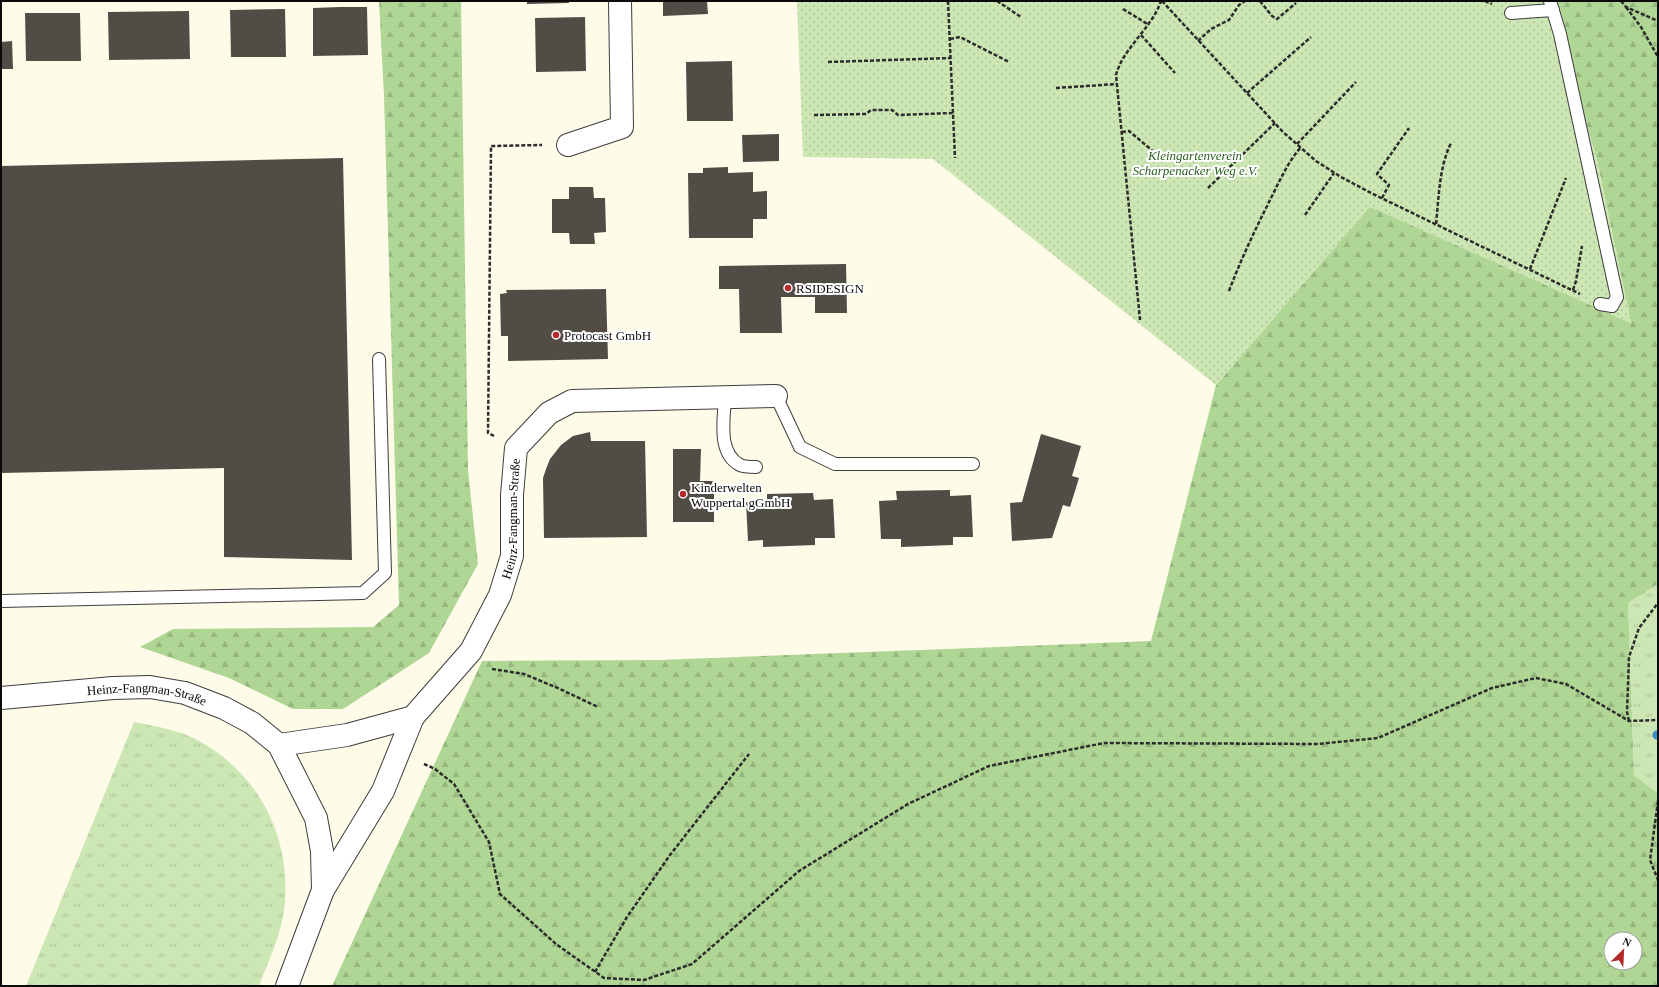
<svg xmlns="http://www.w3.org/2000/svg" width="1659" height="987" viewBox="0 0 1659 987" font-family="Georgia,serif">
  <defs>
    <pattern id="grass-tufts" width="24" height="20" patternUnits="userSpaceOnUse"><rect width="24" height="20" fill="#cce6b4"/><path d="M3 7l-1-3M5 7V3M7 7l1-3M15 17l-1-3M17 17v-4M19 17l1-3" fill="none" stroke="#aec499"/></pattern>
    <pattern id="forest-firs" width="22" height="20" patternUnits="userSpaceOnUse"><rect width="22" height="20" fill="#afd694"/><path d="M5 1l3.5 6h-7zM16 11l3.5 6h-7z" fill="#95b67e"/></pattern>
    <pattern id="garden-dots" width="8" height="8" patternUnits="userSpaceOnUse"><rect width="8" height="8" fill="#cce6b4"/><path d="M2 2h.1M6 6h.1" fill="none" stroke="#aec499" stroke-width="1.8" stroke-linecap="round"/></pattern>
  </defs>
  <rect width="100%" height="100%" fill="#fefbe8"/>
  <g fill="url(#grass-tufts)">
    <polygon points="1658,584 1658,793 1634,777 1628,603"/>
    <path d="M134 722C157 727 181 730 201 742 259 775 290 836 285 902 283 931 269 959 259 986H26Z"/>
  </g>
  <g fill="url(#forest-firs)" fill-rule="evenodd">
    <polygon points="379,1 461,1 468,470 478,564 429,653 343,709 293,709 229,678 140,647 173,629 373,627 399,605 384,96"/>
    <path d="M1550 1H1658V584L1628 603 1634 776 1658 793V986H332L482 661 659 660 1151 641 1216 385 1370 206 1631 323 1597 160ZM1611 939H1635V963H1611Z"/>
  </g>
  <polygon fill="url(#garden-dots)" points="797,1 1550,1 1597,160 1631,323 1370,207 1216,385 933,159 803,157"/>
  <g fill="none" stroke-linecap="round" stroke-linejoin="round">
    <polyline stroke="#3989c7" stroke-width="9" points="1657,735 1658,735"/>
  </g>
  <g fill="#524c47">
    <polygon points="527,1 569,1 569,3 527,4"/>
    <polygon points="663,1 707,1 708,14 663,16"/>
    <polygon points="340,7 367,7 368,55 313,56 313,8"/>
    <polygon points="285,9 286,57 231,57 230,10"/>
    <polygon points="189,11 190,59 109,60 108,12"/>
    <polygon points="25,13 80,13 81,61 26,61"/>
    <polygon points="585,17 586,71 536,72 535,18"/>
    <polygon points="12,41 13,69 1,69 1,42"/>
    <polygon points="732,61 733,121 687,121 686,62"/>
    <polygon points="779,134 779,161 743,162 742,135"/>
    <polygon points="343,158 352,560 224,557 224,468 1,473 1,166"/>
    <polygon points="728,167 728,173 753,172 753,192 767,191 767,219 753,219 753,238 689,238 688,173 703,173 703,168"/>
    <polygon points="569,187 593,187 594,198 605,198 606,232 594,233 595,244 570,244 569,233 552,233 552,199 569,199"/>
    <polygon points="846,264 847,313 815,313 815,297 781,297 782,333 740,333 739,289 719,289 719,266"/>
    <polygon points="606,289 608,359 508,361 508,336 501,336 500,294 507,293 506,290"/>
    <polygon points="590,432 591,441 645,441 647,537 544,538 543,478 546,469 550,459 561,445 573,436"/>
    <polygon points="1041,434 1081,446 1072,476 1079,478 1070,507 1063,505 1052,538 1012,541 1010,503 1022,502"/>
    <polygon points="673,449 701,449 700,481 714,481 714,522 673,522"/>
    <polygon points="950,490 950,496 971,495 973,537 953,537 953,545 901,547 901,539 881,539 879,501 897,500 896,491"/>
    <polygon points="813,493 814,500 833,499 835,538 815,538 815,545 763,547 763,540 748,541 746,502 767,501 767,494"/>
  </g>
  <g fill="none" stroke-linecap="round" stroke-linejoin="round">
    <g stroke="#3d3d3d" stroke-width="14">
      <g id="lane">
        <polyline points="1550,1 1560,34 1617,297 1612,306 1600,304"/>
        <polyline points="1511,13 1553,10"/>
        <polyline points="776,396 800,447 835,464 973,464"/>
        <path d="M725 397C724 419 717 453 740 465 744 467 751 467 756 467"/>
        <polyline points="1,601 363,593 385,573 379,359"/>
      </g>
    </g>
    <g stroke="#3d3d3d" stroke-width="24">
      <g id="street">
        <polyline points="568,145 622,127 620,1"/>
        <path id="s1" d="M1 698 113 688 150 687 185 693 224 708 252 723 279 745 316 818 322 851 323 890 287 986"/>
        <path id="s2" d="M279 745 347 735 413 717 471 651 500 595 512 556V495L516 448 549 413 572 401 776 396"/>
        <polyline points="323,890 383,791 413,717"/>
      </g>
    </g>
    <g stroke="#2c2c2c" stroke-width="2.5" stroke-dasharray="4 2" stroke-linecap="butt">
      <polyline points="948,1 955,158"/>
      <polyline points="997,1 1021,17"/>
      <polyline points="1162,1 1283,132 1316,161 1341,177 1373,194 1580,294"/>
      <polyline points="1260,1 1272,16 1277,19 1296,3"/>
      <polyline points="1485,1 1492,4"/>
      <polyline points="1621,1 1626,7 1658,21"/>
      <polyline points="1626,7 1641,27 1658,57"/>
      <polyline points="1123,9 1149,25"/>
      <polyline points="1141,35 1175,73"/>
      <polyline points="950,39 960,37 1009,62"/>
      <polyline points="1198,41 1211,29 1229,20 1239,5 1245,1"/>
      <polyline points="828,62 951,58"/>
      <polyline points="1056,88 1117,84"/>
      <polyline points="1247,93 1311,37"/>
      <polyline points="814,115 866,114 871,110 892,110 898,115 953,113"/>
      <polyline points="1122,132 1129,131 1154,152"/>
      <polyline points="1297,144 1356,82"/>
      <polyline points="1208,188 1275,123"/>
      <polyline points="1382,198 1389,185 1377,174 1409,128"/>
      <polyline points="1305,215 1334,173"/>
      <path d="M1436 224C1439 196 1439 168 1451 143"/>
      <polyline points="1530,269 1566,178"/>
      <polyline points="1573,290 1576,281 1582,246"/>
      <path d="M1229 291C1241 259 1256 228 1271 198 1280 180 1288 162 1301 147"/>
      <path d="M1140 320 1116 75C1123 48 1152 28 1161 1"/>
      <polyline points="494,436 488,433 491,146 542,145"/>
      <polyline points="492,669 524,674 560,689 598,707"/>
      <polyline points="1629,721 1627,712 1629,657 1639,628 1658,603"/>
      <polyline points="424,764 435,769 454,784 489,842 500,894 556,944 604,978 644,980 692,964 799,871 908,804 989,766 1104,743 1318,744 1378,738 1492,688 1536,678 1566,684 1629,721 1658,720"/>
      <polyline points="1658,801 1650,860 1658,880"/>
      <polyline points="595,972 627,917 670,855 749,754"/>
    </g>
    <use href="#lane" stroke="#fff" stroke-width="12"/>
    <use href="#street" stroke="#fff" stroke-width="22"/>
  </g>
  <g fill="#b3292a" stroke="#fff" stroke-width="1.5">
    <circle cx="788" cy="288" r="4"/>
    <circle cx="556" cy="335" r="4"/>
    <circle cx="683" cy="494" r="4"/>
  </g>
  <g text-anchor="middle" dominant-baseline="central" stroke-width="4" stroke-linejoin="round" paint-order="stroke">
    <g font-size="13" font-style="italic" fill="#295e1e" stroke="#fff">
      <text x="1195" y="155">Kleingartenverein<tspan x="1195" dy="15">Scharpenacker Weg e.V.</tspan></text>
    </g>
    <g font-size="13" fill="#0a0a0a" stroke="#fff" text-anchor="start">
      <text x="796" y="288">RSIDESIGN</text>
      <text x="564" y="335">Protocast GmbH</text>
      <text x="691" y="487">Kinderwelten<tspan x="691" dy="15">Wuppertal gGmbH</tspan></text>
    </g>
    <g font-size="13" fill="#0a0a0a" stroke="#fff">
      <text stroke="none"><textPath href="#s2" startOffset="366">Heinz-Fangman-Straße</textPath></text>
      <text stroke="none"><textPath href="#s1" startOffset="147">Heinz-Fangman-Straße</textPath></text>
    </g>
  </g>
  <rect width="1659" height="987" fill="none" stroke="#0a0a0a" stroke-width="4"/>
  <g transform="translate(1623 951) rotate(24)"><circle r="19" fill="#ffffff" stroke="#9d9d9d"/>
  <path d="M0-3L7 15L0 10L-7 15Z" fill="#b3292a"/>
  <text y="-6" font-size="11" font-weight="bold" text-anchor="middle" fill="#0a0a0a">N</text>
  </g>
</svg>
